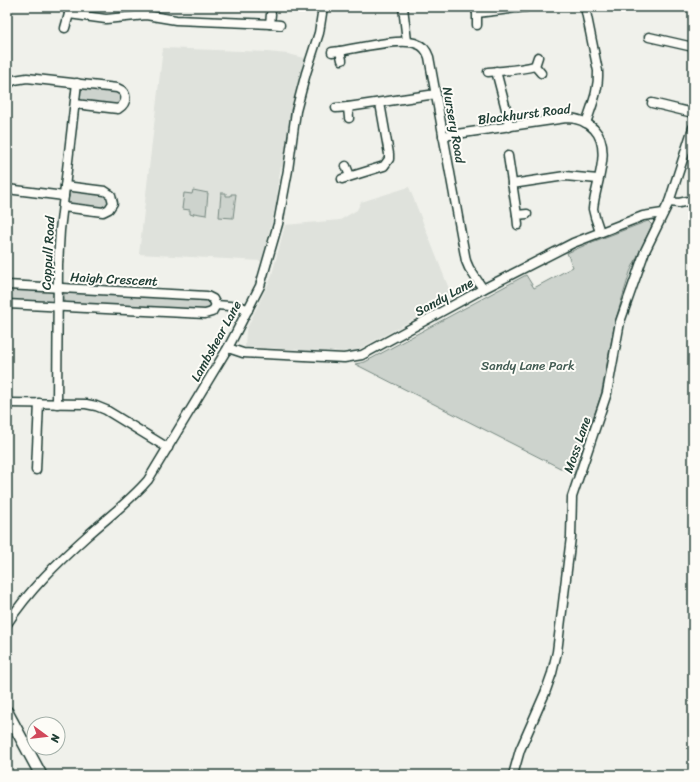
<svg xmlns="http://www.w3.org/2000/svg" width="700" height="782" viewBox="0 0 700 782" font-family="Sriracha,sans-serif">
  <rect width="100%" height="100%" fill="#f0f1eb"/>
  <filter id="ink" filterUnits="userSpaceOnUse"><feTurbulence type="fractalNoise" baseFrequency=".025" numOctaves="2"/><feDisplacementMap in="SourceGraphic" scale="8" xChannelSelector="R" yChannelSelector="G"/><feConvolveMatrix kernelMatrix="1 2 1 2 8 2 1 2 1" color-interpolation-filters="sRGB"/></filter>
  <g filter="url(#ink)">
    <g fill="#dfe2dc">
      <polygon points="163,48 267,52 288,54 305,58 293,101 283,167 281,167 277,189 278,196 262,261 139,254"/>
      <polygon points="409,187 453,299 436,307 361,348 354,351 342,352 245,347 246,330 271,278 285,225 340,220 357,210 361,202"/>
    </g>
    <g fill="#cdd3cd" stroke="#768880">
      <polygon points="82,87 116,90 120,93 122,101 116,106 81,101 79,98"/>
      <path d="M69 190 107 194 110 204 103 209 68 204C66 200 66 193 69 190Z"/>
      <polygon points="193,190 208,193 206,215 194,213 193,215 190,214 190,210 182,209 184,193 192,194"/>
      <polygon points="221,193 226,193 226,196 231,196 231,194 236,194 233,218 219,217"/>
      <polygon points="648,221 652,225 630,272 615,322 601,395 574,475 355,364 365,362 526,275 534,288 573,267 567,253 595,241"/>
      <polygon points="48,252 54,252 53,283 52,284 47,284"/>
      <polygon points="7,288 53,290 53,303 7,301"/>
      <polygon points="64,290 198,297 210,300 212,306 208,311 64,304"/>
    </g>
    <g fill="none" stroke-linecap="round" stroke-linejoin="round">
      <g stroke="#1f3d34" stroke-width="11">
        <g id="minor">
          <polyline points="403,7 407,41"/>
          <polyline points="475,7 477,13 477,25"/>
          <path d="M585 7 598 71C599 90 592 105 586 123"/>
          <polyline points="477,13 526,7"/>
          <polyline points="69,14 106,19 146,15 176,20 270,24"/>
          <polyline points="271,14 270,24 280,25"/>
          <polyline points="65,28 69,14 68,7"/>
          <polyline points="649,37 693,47"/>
          <path d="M340 51C358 48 403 37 417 44 424 46 427 51 429 57L466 261 469 268 483 289"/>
          <polyline points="332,52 340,51 342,60"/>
          <polyline points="538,57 535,66 541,73"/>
          <polyline points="496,71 507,113 509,127"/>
          <path d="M488 72C504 71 519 70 535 66"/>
          <path d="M7 85 14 80 27 78 117 88C128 92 128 103 118 109L75 104"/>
          <polyline points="652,103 693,113"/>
          <polyline points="348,107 436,94"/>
          <polyline points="336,108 348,107 349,118"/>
          <path d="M443 136 566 118C577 118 586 121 594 129 613 149 595 184 593 209L595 217 600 232"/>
          <polyline points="508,156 517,215"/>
          <polyline points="346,166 350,176"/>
          <polyline points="342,179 384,166 389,159 389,154 380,103"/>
          <polyline points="512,184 565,176 598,179"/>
          <polyline points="7,189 64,196"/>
          <polyline points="669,202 679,203 693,200"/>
          <polyline points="63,207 103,212 109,209 113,203 111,195 105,191 65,186"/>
          <polyline points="518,225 517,215 527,214"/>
          <polyline points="7,285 207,296 213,299 216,305"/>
          <polyline points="7,304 205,314 212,312 216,305"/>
          <polyline points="216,305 242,307 248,310"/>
          <polyline points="228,348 243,353 344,358 362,355 483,289 573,243 643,216 663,213"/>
          <polyline points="7,403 86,404 96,406 106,410 168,448"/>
          <polyline points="57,404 58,265 60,230 77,83"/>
          <polyline points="36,470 39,403"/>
          <path d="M7 624C29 590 58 562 87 536 108 517 130 501 148 480L229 346 260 286 278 224 288 170 296 111 306 73 319 33 323 7"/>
          <polyline points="513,775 520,750 545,693 552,673 557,652 571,537 572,497 607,393 620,322 645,251 669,202 693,128"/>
        </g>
      </g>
      <g stroke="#1f3d34" stroke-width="14">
        <polyline id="major" points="7,712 41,775"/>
      </g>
      <use href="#minor" stroke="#fdfcf7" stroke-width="8"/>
      <use href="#major" stroke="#fdfcf7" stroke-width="11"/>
    </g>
  </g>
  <g text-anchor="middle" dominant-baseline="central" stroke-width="4" stroke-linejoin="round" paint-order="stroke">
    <g font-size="13" fill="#1f3d34" stroke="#fdfcf7">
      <text transform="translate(524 114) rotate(-7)">Blackhurst Road</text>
      <text transform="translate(454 125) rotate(80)">Nursery Road</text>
      <text transform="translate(48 253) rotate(-87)">Coppull Road</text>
      <text transform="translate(114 279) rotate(3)">Haigh Crescent</text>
      <text transform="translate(444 297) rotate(-29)">Sandy Lane</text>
      <text transform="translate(216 341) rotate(-61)">Lambshear Lane</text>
      <text transform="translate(577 445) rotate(-71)">Moss Lane</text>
    </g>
    <g font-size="13" fill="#425b53" stroke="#fdfcf7">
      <text x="528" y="365">Sandy Lane Park</text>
    </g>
  </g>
  <rect width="700" height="782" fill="none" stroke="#fdfcf7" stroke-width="24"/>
  <rect x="12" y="12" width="676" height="758" fill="none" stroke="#1f3d34" stroke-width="1.5" filter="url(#ink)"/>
  <g transform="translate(46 736) rotate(105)"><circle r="19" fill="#fdfcf7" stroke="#a4b0a9"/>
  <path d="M0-3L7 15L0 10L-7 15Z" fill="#d1495b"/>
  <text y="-6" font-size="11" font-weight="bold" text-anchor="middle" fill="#1f3d34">N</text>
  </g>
</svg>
